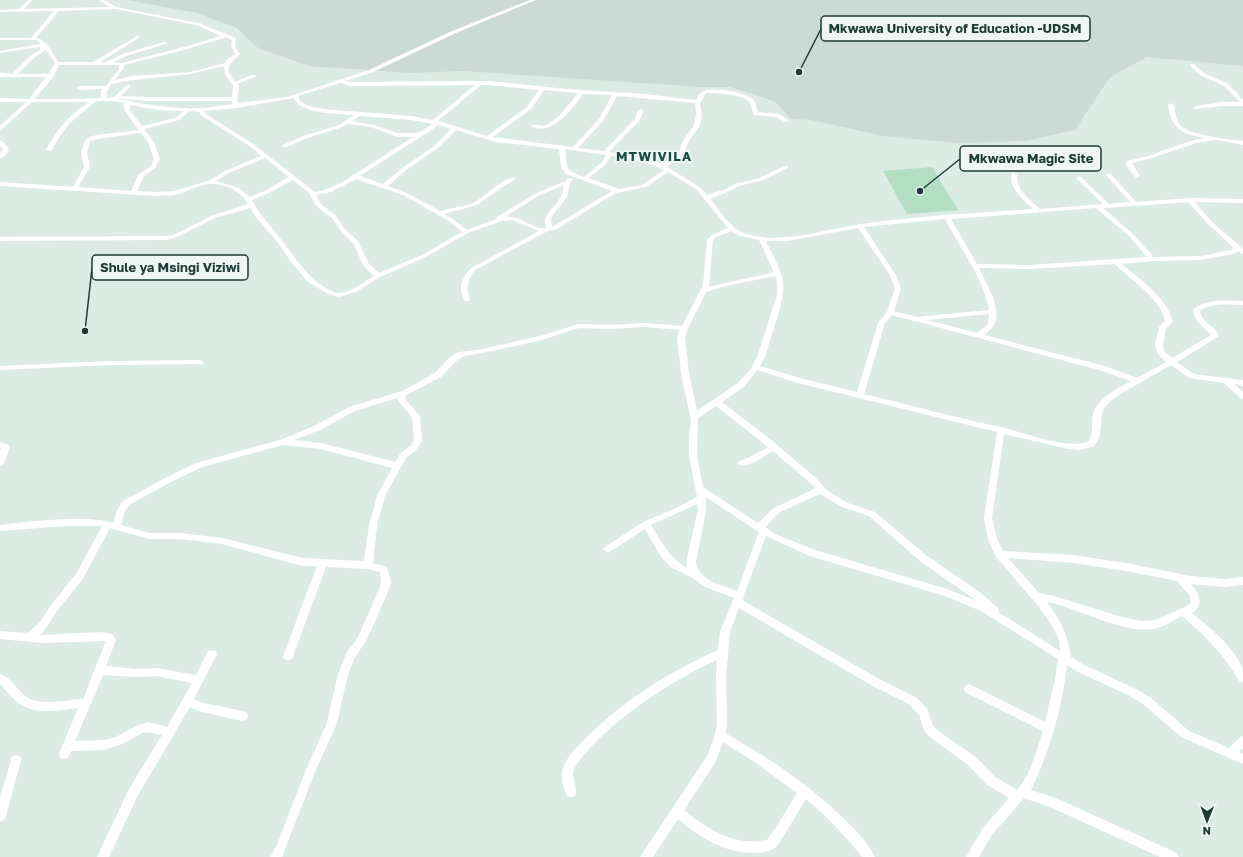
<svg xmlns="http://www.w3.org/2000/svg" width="1243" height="857" viewBox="0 0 1243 857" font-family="'Golos Text',sans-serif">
  <rect width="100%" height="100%" fill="#ddebe5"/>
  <polygon fill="#cbdad4" points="127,0 1243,0 1243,66 1147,57 1110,77 1075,130 1025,141 956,143 883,136 811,120 791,119 774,101 730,87 701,87 464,71 409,73 309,66 258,48 237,28 197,13"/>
  <polygon fill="#b4dec2" points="932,167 958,210 907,214 883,171"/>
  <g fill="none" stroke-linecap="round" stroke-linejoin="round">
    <g fill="#fff" fill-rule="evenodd">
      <path d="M28 0H32L24 9 110 7 99 0H104L116 7 199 23 236 38 235 46 240 54C230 65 223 66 235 82L252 75 257 76 237 84 239 86 237 99 238 103 287 97 369 70 452 31 530 0H536L456 33 373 72 345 81 350 82 489 81 567 89 645 94 696 100C698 97 700 92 704 91 713 87 743 92 751 98 756 101 757 108 758 112L779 114 790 121 785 122 776 117 754 115C752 111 752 107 750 103 745 94 716 93 706 93L700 103 702 115 699 127 690 139 683 153 667 167 700 187 707 195 726 189 735 184 759 178 784 166H788V168L763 180 739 186 730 191 710 199C720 210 730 228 744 233 779 246 825 229 861 224 918 216 976 213 1033 209 1023 199 1011 191 1011 175L1014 173 1017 175C1017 191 1029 199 1040 209L1103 204 1077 179 1076 178 1079 176 1081 177 1109 204 1130 202 1107 176 1106 175 1109 173 1111 174 1136 202 1190 198 1243 199V203L1195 202 1212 222 1243 249V254L1238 251 1233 254 1200 260 1152 261 1122 264C1140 280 1167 297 1173 322L1166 328 1163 345 1164 351 1172 358 1211 335C1204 327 1194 322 1193 310 1204 298 1228 301 1243 301V305C1231 305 1210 302 1200 311 1201 323 1216 326 1219 336L1177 362 1194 374 1243 380V386L1234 384 1243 392V399L1240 398 1224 383 1189 378 1171 365 1117 396C1096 412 1104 414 1100 435 1099 439 1096 443 1094 446L1080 450 1068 449 1004 434 992 518 997 539 1003 551 1074 555 1132 564 1190 576 1225 579 1243 577V585L1225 587 1191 584C1199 593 1205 605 1192 613 1209 627 1233 646 1242 667 1243 671 1243 678 1243 682L1239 681C1225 655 1205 636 1182 616 1173 621 1164 627 1154 629 1122 634 1079 608 1047 602 1061 622 1068 634 1071 657L1084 665 1136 689 1151 698 1189 731 1229 748 1239 738 1243 736V748L1239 752 1243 754V764L1181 737 1143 704 1128 695 1076 671 1067 665C1062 708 1050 751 1031 790L1058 799 1177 853 1179 857H1160L1052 808 1024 798 991 836 979 857H966L983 828 1009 798 986 784 968 765 930 737 925 732 919 715 909 704 871 685 739 608 730 632 726 675 727 725 725 733C771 759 816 789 853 828 861 836 870 846 875 857H862C845 835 827 817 806 799L778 845C772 851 764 853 755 853 725 853 700 838 678 819L653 857H640L707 756 713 741 717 725 716 675 717 660C672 681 625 711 590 748 585 754 579 760 575 767 569 777 579 787 575 796L571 797 567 796C563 787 560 779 563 769 566 758 574 750 582 742 618 704 670 671 718 650L720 632 734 598 705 587 693 578 672 568 661 557 645 529 611 551 608 553 605 551 603 549 605 547 643 522 674 509 697 497 689 456V437L691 421 681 373 677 337 680 330 645 327 608 329 579 328 542 340 483 353 464 356 455 362 441 377 406 395 405 399 420 416 422 440 417 449 406 458 385 496 377 525 373 563 387 567 391 582 388 592 367 639 354 659 348 674 337 723 315 772 282 857H270L277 845 305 772 327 723 338 674 346 654 358 637 378 592 381 582 380 572 368 569 326 567 293 656 292 659 288 660 284 659 283 656 317 566H302L222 544 181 539H149L110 528 82 580 57 611 46 628 40 635 100 632 112 634 116 640 106 666 136 669 156 668 196 675 208 651 212 650 216 651 217 654 194 699 203 703 243 711 247 713 248 716 247 719 243 721 202 712 190 707 137 797 109 857H97L129 789 162 735 148 732 142 733 122 744 104 750 71 751 68 758 64 759 60 758 59 754 78 708C59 710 34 716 17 702 11 697 6 690 0 684V674C10 677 16 688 24 695 36 707 66 700 83 699L106 641 43 643 0 639V631L28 633 40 622 51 605 76 574 102 526H66L0 531V525C33 522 82 514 113 523L117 510 123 501 165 478 196 463 280 440 314 426 349 407 402 391 435 373 449 358 459 352 483 349 540 336 579 324 608 325 645 323 682 326 703 285 707 240 712 235 728 228 696 189 668 172 646 187 616 193 557 229 548 231 475 270C467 280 466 288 470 300L467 302 464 300 461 291V284L464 277 471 268 539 231 512 220 502 221 468 233 426 257 380 277 356 292 339 297 328 294 308 282 291 262 279 244 255 216 250 208 215 218 177 237 166 240 0 241V237L166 236 173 235 211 216 248 204C242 192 225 183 211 184 199 184 187 192 175 195 169 196 162 195 156 196L0 186V182L73 187 84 167 81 152 86 139 96 135 139 130 124 110V103L114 101H96L70 123 60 136 51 151 46 150C56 130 70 114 89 102H32L0 131V126L26 102H0V98L29 99 46 77H0V73L12 74 30 56 40 50V47L0 53V51L41 44 36 40H0V38H31L54 11 0 12V10L19 9ZM116 9 196 25 221 36 184 47 122 63 113 62 127 56 168 43 164 42 123 54 106 62H100L139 38V36H137L93 62H58C53 53 47 40 36 38L59 11ZM226 37 232 40 231 46 235 54 228 59 225 63 191 72 132 76 115 80 123 69 124 65 188 49ZM45 49 55 63 49 74H18L34 58 45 51ZM59 65H119V69L106 86H79L76 88 79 90 103 89 101 91V98L74 99H35L53 77ZM224 66 225 74 233 86 232 97H148L121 96 131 86 128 84 114 97 106 98 107 91 112 84 132 80 191 74ZM340 83 350 86 475 85 433 120 411 116 323 109 306 105 300 101 298 96ZM481 85H489L539 90 527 107 487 136 438 121ZM544 90 578 93C571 102 557 121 546 125 541 127 536 123 531 126 551 138 573 108 583 94L612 95 599 119 573 147 493 137 531 109ZM617 96 695 103 696 115 693 127 684 139 679 151 663 164 644 158 609 152 639 121 644 111 641 109 638 111 635 119 604 151 578 148 603 121ZM117 98 148 101H232L233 104C222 105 211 108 200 108 172 109 144 105 117 98ZM294 98C300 114 338 114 354 115L339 125 303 136 283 145V147H287L307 138 343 127 348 124 371 127 397 137H413L355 174 352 175 351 177C340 184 329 189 315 192L252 143 206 114 204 111 237 108ZM130 105 157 110 184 111 175 118 142 126 130 110ZM190 111 199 112 202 116 248 145 261 156 225 171 208 181 174 191 156 192 137 191 144 176 155 168 160 159 154 142 144 129 179 120ZM360 116 411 120 433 124 418 133H398L374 125 352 121ZM439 125 451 129 434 146 401 169 383 184 360 176ZM456 130 496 142 559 149 561 167 566 174 612 191 552 227 551 220 552 216 567 197 570 183 573 179 572 178H568L566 181 536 193 497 217 496 219 467 230 453 219 444 214 477 205 507 184 515 180V178C502 177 485 197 473 203 463 207 450 208 440 211L407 193 388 186 405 171 438 148ZM141 133 148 142 154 159 151 166 139 174 131 191 78 187 90 167 87 152 90 141 97 139ZM565 149 606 155 602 162 584 177C565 170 567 169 565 149ZM611 156C629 159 648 161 664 170L642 185 619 189 589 178 606 164ZM265 158 289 177 267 190 250 197 239 188 216 181 229 173ZM356 179 403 195 449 221 462 232 422 255 379 273 369 264 358 241 345 229 336 216 321 204 316 195 331 192ZM293 180 309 193 316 206 332 218 341 231 353 243 363 265 374 276C364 282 351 293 338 293 333 292 328 289 324 287 304 274 297 259 283 242 271 226 261 217 252 200L271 192ZM564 185C563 190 563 194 560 198 555 208 541 214 546 228 533 230 521 215 505 217L540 195ZM1188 202 1208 224 1234 248 1231 250 1200 256 1154 257 1133 234 1103 208ZM1096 208 1129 236 1147 257 1029 265 977 264 951 219ZM945 219C960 248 983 277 989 310L917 317 894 311 901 288 896 275 864 227ZM858 228 890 275 895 288 887 312 878 323 857 392 800 378 760 366 765 357C770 339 786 298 783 281 780 267 772 254 766 241H788ZM731 231 741 236 759 240 774 272 709 287 713 240 716 237ZM1115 264C1131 280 1161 299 1165 321L1159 327 1155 345 1158 354 1166 362 1137 378 1105 366 984 335C989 331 995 326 996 320 999 303 986 283 979 268L1029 269ZM775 276 777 282V295L757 357 750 370 738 383 697 411 689 373 685 337 688 328 706 292 726 286ZM989 314 988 324 977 333 927 320ZM892 315 1099 370 1131 381C1119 388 1097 398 1093 414 1091 424 1094 433 1088 442 1064 449 1026 433 1001 427 956 418 910 405 864 394L885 323ZM757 370 798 383 997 432 984 518 988 539 996 557 1039 607 1051 624 1059 640 1060 651 998 612 999 610 997 607 982 594 926 555 875 512 848 503 828 491 815 477 770 439 722 402 744 387ZM397 398 398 401 412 417 414 440 411 445 400 454 395 462 321 443 294 440 320 430 355 411ZM716 406 768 447 748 458 739 461 738 463 739 465C750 468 764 456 773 451L816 488 774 508 758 523 703 487 697 456 698 418ZM283 445 321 449 392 468 377 496 369 525 364 561 302 558 222 538 181 533H149L121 525 125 511 129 505 171 482 202 467ZM820 494 842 507 869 516 920 561 977 601 947 589 815 550 775 534 765 527 780 512ZM706 497 759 532 737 591C721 585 699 581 696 562L706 510ZM697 504 698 510 686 562 687 568C669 557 662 543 651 525ZM766 536 810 556 945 596 981 611 1058 659 1055 680 1045 722 969 684 965 686 964 689 965 692 1043 731C1036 752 1031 774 1017 790L994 776 976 757 938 731 933 726 927 709 917 698 879 679 742 600ZM1008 558 1074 563 1132 572 1177 581 1189 595 1191 602 1187 606 1156 620 1141 621 1118 616 1054 596 1039 593ZM103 675 136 677 156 676 192 683 167 727 148 722 136 726 116 737 104 740 75 741ZM723 742 756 763 797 793 778 824 767 840C735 847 707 829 684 810L715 763Z"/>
      <polygon points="1190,64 1194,64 1204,73 1228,84 1243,100 1243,106 1222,106 1194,109 1194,107 1196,106 1222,102 1240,102 1224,86 1200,75 1190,66"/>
      <path d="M1171 103 1174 105C1175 112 1176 121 1181 126 1192 136 1228 139 1243 141V145L1217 140 1196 143 1149 159 1132 163 1140 176 1137 178 1135 177 1126 165 1127 161 1145 157 1193 140 1205 138C1182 134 1172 130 1168 105Z"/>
      <polygon points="0,140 2,141 9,149 7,154 0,159 0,154 3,149 0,145"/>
      <polygon points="200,360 204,362 203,364 110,365 0,370 0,366 110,361"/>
      <polygon points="0,442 9,445 10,447 4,463 3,465 0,466 0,452 1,448 0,448"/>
      <polygon points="16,755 20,756 21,760 6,816 4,820 0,822 0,797 11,760 12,756"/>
    </g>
  </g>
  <g text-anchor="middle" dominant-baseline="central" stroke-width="4" stroke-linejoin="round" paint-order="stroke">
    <g font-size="13" font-weight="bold" letter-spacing="1" fill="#194e44" stroke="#eef7f3">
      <text x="654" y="156">MTWIVILA</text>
    </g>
  </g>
  <path fill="none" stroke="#1e3b35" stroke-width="1.5" d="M799 72L821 29M920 191L960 159M85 331L92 268"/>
  <g fill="#1e3b35" stroke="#eef7f3" stroke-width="1.5">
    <circle cx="799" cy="72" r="4"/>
    <circle cx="920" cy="191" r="4"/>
    <circle cx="85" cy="331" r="4"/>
  </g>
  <g fill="#eef7f3" stroke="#1e3b35" stroke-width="1.5">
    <rect x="821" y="16" width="269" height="25" rx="4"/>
    <rect x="960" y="146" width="141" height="25" rx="4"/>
    <rect x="92" y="255" width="156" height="25" rx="4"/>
  </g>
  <g font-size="13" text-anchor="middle" font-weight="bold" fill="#1e3b35">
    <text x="955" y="33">Mkwawa University of Education -UDSM</text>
    <text x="1031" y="163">Mkwawa Magic Site</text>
    <text x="170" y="272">Shule ya Msingi Viziwi</text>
  </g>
  <g transform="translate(1207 821) rotate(181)" stroke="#eef7f3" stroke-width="3" paint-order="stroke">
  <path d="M0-3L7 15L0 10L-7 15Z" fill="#1e3b35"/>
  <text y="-6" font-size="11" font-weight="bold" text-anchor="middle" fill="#1e3b35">N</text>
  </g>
</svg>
